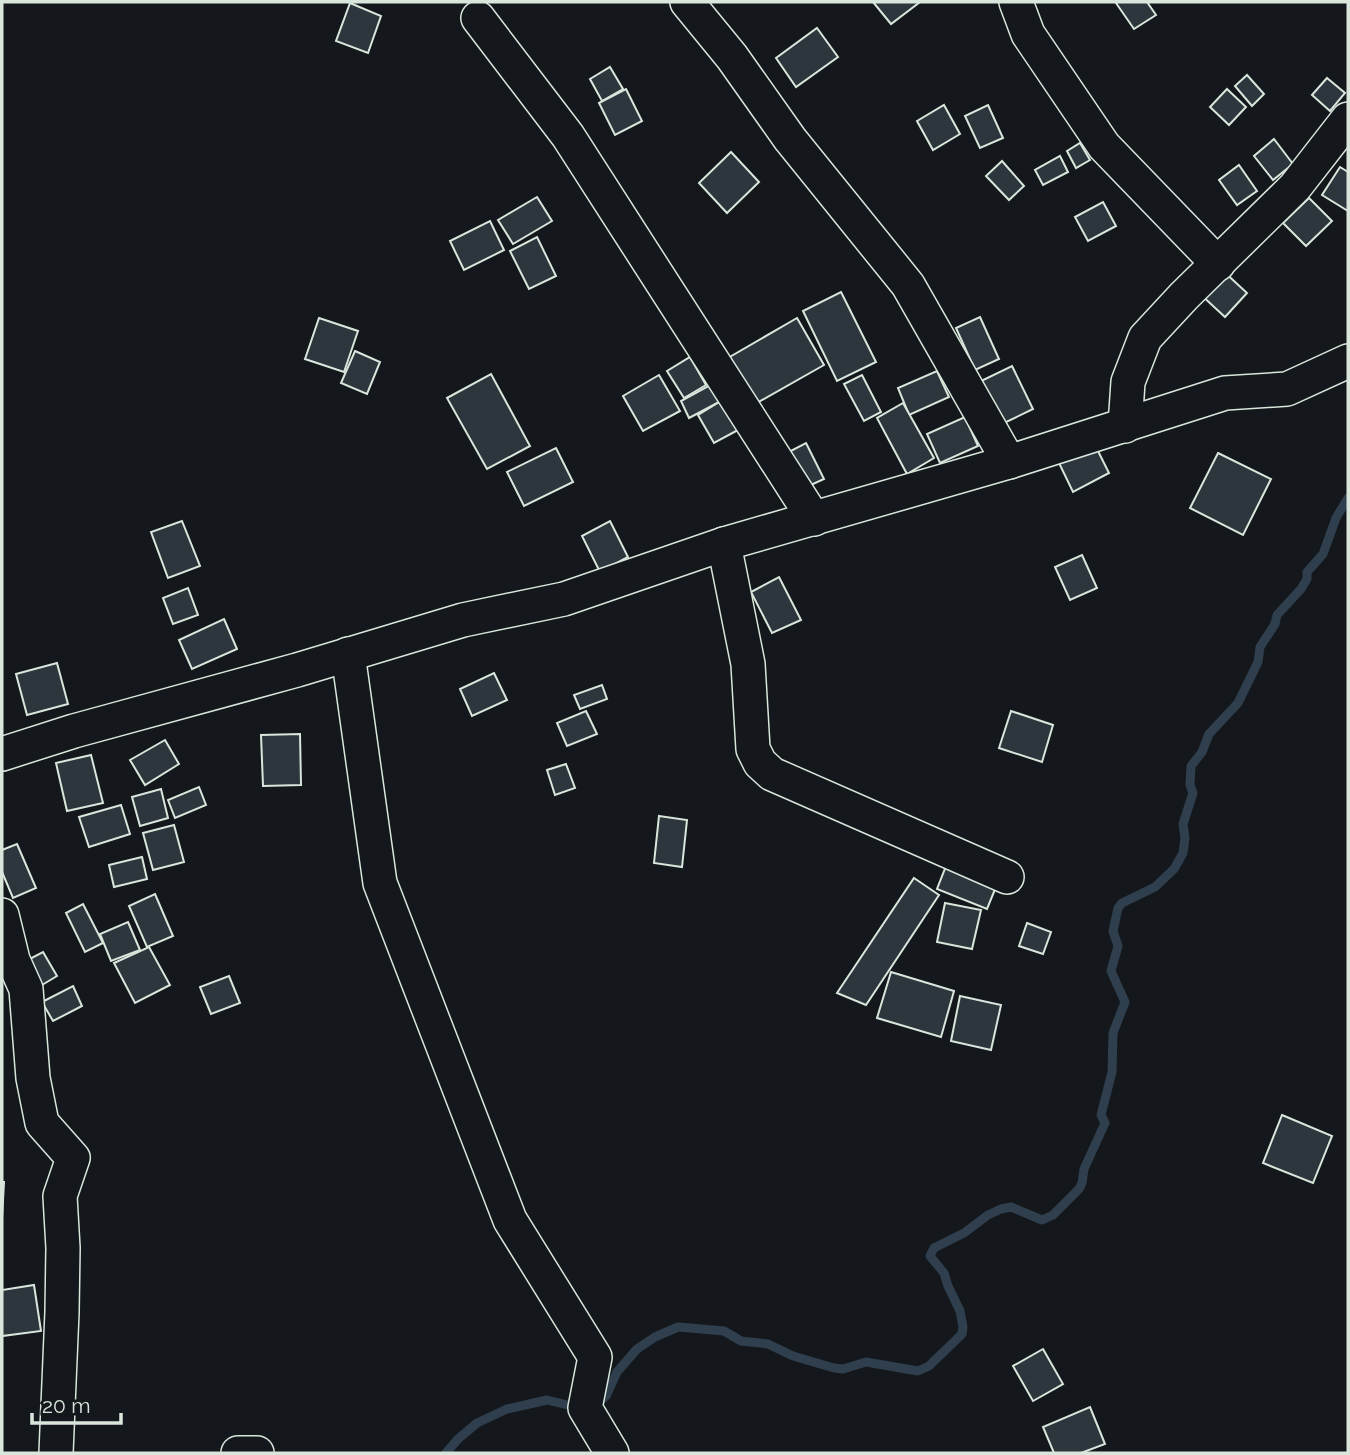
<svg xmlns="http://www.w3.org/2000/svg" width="1350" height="1455" viewBox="0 0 1350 1455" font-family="Raleway,sans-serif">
  <rect width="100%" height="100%" fill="#14181c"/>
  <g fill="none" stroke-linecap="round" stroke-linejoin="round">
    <g stroke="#2f3f4d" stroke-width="9">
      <polyline points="597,1404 606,1396 617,1372 637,1349 655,1337 678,1327 724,1331 741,1341 768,1344 793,1356 834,1368 843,1369 866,1362 918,1371 929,1366 962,1334 963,1327 960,1311 948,1286 944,1273 930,1256 934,1248 964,1233 988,1215 1001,1209 1011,1207 1042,1220 1053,1215 1079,1189 1082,1183 1084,1169 1105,1123 1101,1115 1112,1072 1113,1033 1125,1002 1111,971 1118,946 1113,931 1118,908 1122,903 1155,887 1174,869 1183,853 1185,838 1183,824 1193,793 1190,785 1191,766 1202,752 1209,734 1238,703 1258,662 1260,647 1275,624 1277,615 1301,589 1307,579 1307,572 1323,554 1336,518 1348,498"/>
      <polyline points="446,1453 458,1439 477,1423 507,1409 547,1400 580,1408"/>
    </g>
  </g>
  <g fill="#2c363c" stroke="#d8e6dc" stroke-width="2">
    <polygon points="873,2 920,2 891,24"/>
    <polygon points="1118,2 1147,2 1156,15 1134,29 1116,3"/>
    <polygon points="350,3 381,16 368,53 336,41"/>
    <polygon points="817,28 838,57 796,87 776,58"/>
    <polygon points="610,67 623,89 602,101 590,79"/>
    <polygon points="1247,75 1264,94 1252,106 1235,86"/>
    <polygon points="1327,78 1345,93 1330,111 1312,95"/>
    <polygon points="626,89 642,121 615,135 599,103"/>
    <polygon points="1227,89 1246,107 1229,125 1210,107"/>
    <polygon points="944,105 960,134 933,150 917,121"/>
    <polygon points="988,105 1003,138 980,148 965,116"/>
    <polygon points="1274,139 1293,164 1273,180 1254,156"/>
    <polygon points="1080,143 1090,160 1076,168 1067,151"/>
    <polygon points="731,152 759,182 727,213 699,183"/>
    <polygon points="1060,156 1068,172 1043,185 1035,170"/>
    <polygon points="1002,161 1024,186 1009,200 986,176"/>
    <polygon points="1239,165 1257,191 1237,205 1219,180"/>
    <polygon points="1340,167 1348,172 1348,211 1322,195"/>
    <polygon points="537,197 552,221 513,244 498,220"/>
    <polygon points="1309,198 1332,221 1306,246 1283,223"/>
    <polygon points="1103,202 1116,226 1088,241 1075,217"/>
    <polygon points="490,221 504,250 464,270 450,241"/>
    <polygon points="537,237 556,276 529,289 510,251"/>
    <polygon points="1221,269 1247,293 1225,317 1199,293"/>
    <polygon points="841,292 876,362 837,381 803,311"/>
    <polygon points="980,317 999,359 975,370 956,328"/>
    <polygon points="319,318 358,331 344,372 305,359"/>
    <polygon points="797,318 824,365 748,408 721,362"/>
    <polygon points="355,351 380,362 367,394 341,383"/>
    <polygon points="690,357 706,385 684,398 667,371"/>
    <polygon points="1012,366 1033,409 998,426 977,383"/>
    <polygon points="937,371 949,397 909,415 898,388"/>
    <polygon points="491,374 530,446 487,469 447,398"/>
    <polygon points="659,375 680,411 643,431 623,396"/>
    <polygon points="862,375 881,412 864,421 844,384"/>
    <polygon points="712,384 721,401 689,418 681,401"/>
    <polygon points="721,401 738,430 714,443 698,415"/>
    <polygon points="903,403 934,458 907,474 877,418"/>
    <polygon points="965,417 978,446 940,463 927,434"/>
    <polygon points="806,443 824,479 800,490 783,455"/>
    <polygon points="1095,445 1109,473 1073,492 1059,463"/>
    <polygon points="556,448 573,482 524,506 507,472"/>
    <polygon points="1218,453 1271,479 1243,535 1190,508"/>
    <polygon points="182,521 200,566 168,578 151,532"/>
    <polygon points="610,521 628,557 600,572 582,536"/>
    <polygon points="1082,555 1097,588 1070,600 1055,567"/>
    <polygon points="779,577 801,620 772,633 751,592"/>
    <polygon points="188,588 198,615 173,624 163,598"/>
    <polygon points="224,619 237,649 192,669 179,640"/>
    <polygon points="57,663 68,704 27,715 16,674"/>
    <polygon points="494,673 507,700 472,716 460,689"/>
    <polygon points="602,685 607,699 580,709 574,695"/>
    <polygon points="586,711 597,734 567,746 557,723"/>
    <polygon points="1011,711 1053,725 1042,762 999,748"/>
    <polygon points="300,734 301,785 263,786 261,735"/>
    <polygon points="165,740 179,764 145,785 130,760"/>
    <polygon points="91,755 103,803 67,811 56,763"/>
    <polygon points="566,764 575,788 555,795 547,770"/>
    <polygon points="199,787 206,805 175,818 168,800"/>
    <polygon points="161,789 168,818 140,826 132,797"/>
    <polygon points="121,805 130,834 89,847 79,817"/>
    <polygon points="659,816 687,820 682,867 654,863"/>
    <polygon points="174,825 184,862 153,870 143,833"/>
    <polygon points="17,844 36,888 13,898 2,872 2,850"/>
    <polygon points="142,857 147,879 114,887 109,865"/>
    <polygon points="948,861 998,882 987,909 937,889"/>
    <polygon points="914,878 939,895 866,1005 837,993"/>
    <polygon points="155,894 173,936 147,947 129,906"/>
    <polygon points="945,903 981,910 972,949 937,942"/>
    <polygon points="83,904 103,943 85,952 66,913"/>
    <polygon points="128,922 140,950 111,961 100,934"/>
    <polygon points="1027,923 1051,932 1043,954 1019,946"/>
    <polygon points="149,947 170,985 135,1003 114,963"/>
    <polygon points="43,952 57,976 37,988 22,963"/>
    <polygon points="891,972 954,991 941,1037 877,1018"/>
    <polygon points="229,976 240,1003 211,1014 200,987"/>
    <polygon points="73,986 82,1006 53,1021 42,1002"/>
    <polygon points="960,996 1001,1005 991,1050 951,1041"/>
    <polygon points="1282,1115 1332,1136 1313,1183 1263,1163"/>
    <polygon points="2,1182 4,1182 2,1219"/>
    <polygon points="34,1285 41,1331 2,1336 2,1290"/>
    <polygon points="1043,1349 1063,1384 1033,1401 1013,1366"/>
    <polygon points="1090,1407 1105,1444 1081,1453 1054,1453 1043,1427"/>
  </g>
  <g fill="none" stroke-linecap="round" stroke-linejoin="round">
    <g stroke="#d8e6dc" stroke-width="36">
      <g id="minor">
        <polyline points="687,2 732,57 790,139 908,285 1009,462"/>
        <polyline points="1016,2 1028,34 1104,146 1218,264"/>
        <polyline points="478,18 568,136 814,519"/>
        <polyline points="1125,426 1128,382 1145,338 1184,296 1295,187 1348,119"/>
        <polyline points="724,544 748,664 753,749 760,763 772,774 1007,877"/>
        <polyline points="348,654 380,883 510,1220 595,1357 585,1408 612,1453"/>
        <polyline points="2,754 74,731 297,670 463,620 564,599 724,544 1009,462 1225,393 1287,389 1348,361"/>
        <polyline points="2,915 13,960 26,989 33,1078 42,1123 73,1158 60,1196 63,1248 62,1312 56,1453"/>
        <polyline points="238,1453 257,1453"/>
      </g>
    </g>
    <use href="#minor" stroke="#14181c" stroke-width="33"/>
  </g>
  <rect width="1350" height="1455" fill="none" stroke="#d8e6dc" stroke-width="7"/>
  <path d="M32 1413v10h89v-10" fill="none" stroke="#d8e6dc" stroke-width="3.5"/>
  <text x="42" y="1413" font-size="21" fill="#d8e6dc" stroke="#14181c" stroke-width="5" paint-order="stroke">20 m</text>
</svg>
